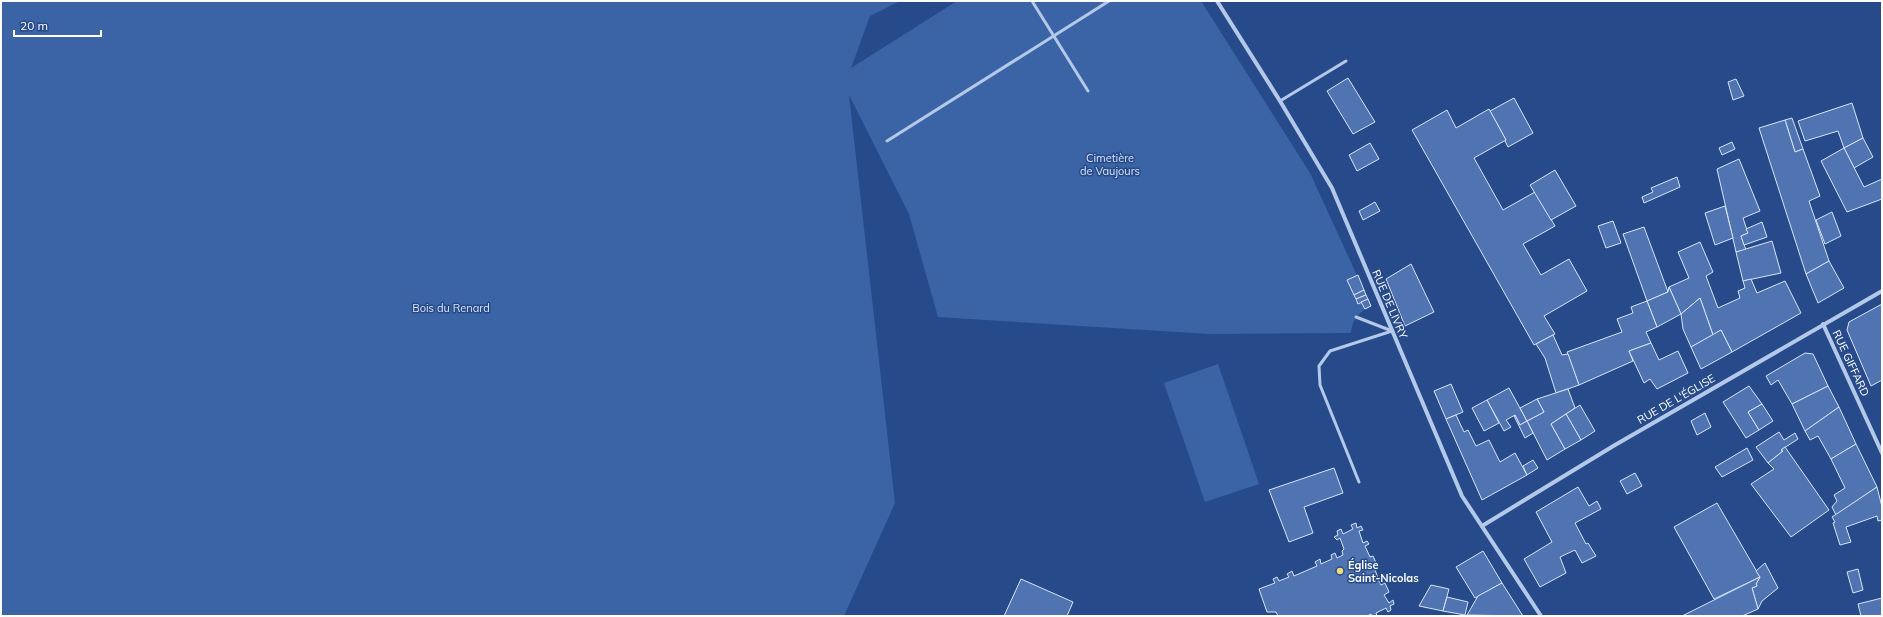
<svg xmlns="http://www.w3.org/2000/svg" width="1883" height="617" viewBox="0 0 1883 617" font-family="Mulish,sans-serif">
  <rect width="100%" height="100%" fill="#274b8a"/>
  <g fill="#3b64a6">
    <path d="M1 1H900L870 16 851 68 957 1H1201L1310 173 1371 306C1359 312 1352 319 1351 333L1210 334 938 317 909 214 849 95 895 503 844 616H1Z"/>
    <polygon points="1218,364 1259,484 1205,502 1164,383"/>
  </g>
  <g fill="#4f74b1" stroke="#d8e4f7">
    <polygon points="1348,78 1375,122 1353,134 1327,91"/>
    <polygon points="1736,79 1744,96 1733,100 1728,82"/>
    <polygon points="1514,98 1533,133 1508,147 1505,141 1506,140 1490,111"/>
    <polygon points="1852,103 1863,138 1844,148 1838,131 1805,141 1798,121"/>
    <polygon points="1489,109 1506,140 1474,158 1503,210 1535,192 1555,226 1523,244 1541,275 1569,259 1587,291 1544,316 1555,334 1534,345 1412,130 1447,110 1456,128"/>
    <polygon points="1792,118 1803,149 1795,152 1785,120"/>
    <polygon points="1785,120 1795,152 1803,149 1820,196 1809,201 1829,261 1806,274 1759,128"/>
    <polygon points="1863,138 1873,157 1854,168 1844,148"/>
    <polygon points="1732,142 1735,149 1722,155 1719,148"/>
    <polygon points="1370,143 1379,159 1357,171 1349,155"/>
    <polygon points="1844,148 1864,187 1882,179 1882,199 1847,212 1821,161"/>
    <polygon points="1739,159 1760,211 1743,218 1748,233 1741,236 1746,250 1736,252 1717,169"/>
    <polygon points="1555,170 1576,206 1551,220 1530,185"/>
    <polygon points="1677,177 1680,187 1644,203 1642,197 1653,192 1651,188"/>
    <polygon points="1375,202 1380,211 1363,220 1359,211"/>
    <polygon points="1725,206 1733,238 1715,245 1705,213"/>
    <polygon points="1832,212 1841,236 1825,244 1816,220"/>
    <polygon points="1613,221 1621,243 1606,248 1598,226"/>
    <polygon points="1762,222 1767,237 1744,245 1741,236 1748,233 1746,229"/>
    <polygon points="1644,227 1668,292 1647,301 1623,234"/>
    <polygon points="1772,241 1781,273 1743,281 1736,252"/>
    <polygon points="1700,242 1713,272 1706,276 1718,308 1740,298 1738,291 1745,288 1743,281 1751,279 1757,293 1785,281 1801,313 1732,352 1721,330 1713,335 1700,298 1681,314 1669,287 1689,278 1678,252"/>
    <polygon points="1829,261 1844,288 1818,303 1806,274"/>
    <polygon points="1411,264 1434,312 1405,326 1386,279"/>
    <polygon points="1358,275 1364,290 1354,295 1347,280"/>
    <polygon points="1669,287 1681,314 1657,327 1647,301 1668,292"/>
    <polygon points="1364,290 1366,295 1356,299 1354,295"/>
    <polygon points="1366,295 1368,299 1358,304 1356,299"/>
    <polygon points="1700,298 1713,335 1691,347 1683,329 1681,314"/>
    <polygon points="1368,299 1371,306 1365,309 1361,302"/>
    <polygon points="1647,301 1657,327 1646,332 1651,343 1629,351 1633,361 1579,385 1567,352 1622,332 1617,319 1633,313 1631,307"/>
    <polygon points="1882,304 1882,380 1871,386 1847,330 1849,322"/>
    <polygon points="1721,330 1732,352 1701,369 1691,347"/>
    <polygon points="1553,335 1562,355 1568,354 1579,385 1556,393 1545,358 1536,344"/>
    <polygon points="1651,343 1659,360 1678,351 1688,373 1657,389 1650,379 1644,383 1629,351"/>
    <polygon points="1805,353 1813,354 1828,386 1792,404 1778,380 1771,385 1766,376"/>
    <polygon points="1451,384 1463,412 1446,419 1434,391"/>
    <polygon points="1749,386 1762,404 1748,412 1759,430 1746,438 1723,402"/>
    <polygon points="1828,386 1839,407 1805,431 1792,404"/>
    <polygon points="1509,388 1527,421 1520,425 1515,415 1506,420 1511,427 1504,431 1487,400"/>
    <polygon points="1568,389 1575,408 1551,424 1565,449 1547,460 1527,421 1544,412 1537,399"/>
    <polygon points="1537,399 1544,412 1527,421 1520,408"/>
    <polygon points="1487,400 1499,423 1484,431 1472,408"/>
    <polygon points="1762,404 1773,421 1759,430 1748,412"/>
    <polygon points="1580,405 1595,431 1581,440 1566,414"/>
    <polygon points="1839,407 1856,444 1831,459 1818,436 1810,440 1805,431"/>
    <polygon points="1705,413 1711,427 1697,435 1691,421"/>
    <polygon points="1566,414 1581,440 1565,449 1551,424"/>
    <polygon points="1456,415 1464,432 1468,430 1476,446 1489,440 1500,462 1515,453 1527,475 1482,500 1446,419"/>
    <polygon points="1515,415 1520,425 1527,421 1533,433 1525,438 1514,416"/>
    <polygon points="1779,432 1784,440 1795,433 1798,439 1781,450 1783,451 1768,463 1756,447"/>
    <polygon points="1856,444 1877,487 1836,515 1832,507 1837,501 1834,495 1845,488 1831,459"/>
    <polygon points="1785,447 1829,510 1791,537 1751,484 1774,469 1768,463 1783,451 1781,450"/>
    <polygon points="1747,448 1753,460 1722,477 1715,467"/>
    <polygon points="1533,460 1538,468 1527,475 1523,466"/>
    <polygon points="1334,468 1343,493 1304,507 1313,533 1289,542 1269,490"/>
    <polygon points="1635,473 1642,486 1627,494 1620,481"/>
    <polygon points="1578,487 1589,506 1597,501 1601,509 1575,523 1586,544 1588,543 1596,556 1582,563 1575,550 1560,557 1566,573 1540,587 1524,559 1552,542 1536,512"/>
    <polygon points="1877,487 1882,507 1882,520 1878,521 1877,516 1846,527 1851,542 1840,545 1833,523 1835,522 1832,517"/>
    <polygon points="1717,503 1760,577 1714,599 1674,527"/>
    <polygon points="1356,523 1357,528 1361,526 1363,530 1359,531 1363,543 1367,541 1369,544 1365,546 1370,557 1373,556 1377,565 1374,567 1379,581 1381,585 1385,583 1389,592 1384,595 1389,603 1393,600 1394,604 1390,606 1391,610 1388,612 1386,608 1376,613 1377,616 1372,616 1371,614 1367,616 1278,616 1276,612 1267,612 1259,589 1275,583 1273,579 1277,577 1279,581 1289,577 1287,574 1292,571 1294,576 1317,566 1315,562 1320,559 1321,564 1332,559 1331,555 1335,553 1337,558 1343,555 1342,551 1344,549 1340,538 1337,540 1334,537 1338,535 1337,531 1341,529 1343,534 1353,529 1351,525"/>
    <polygon points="1483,551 1502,583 1475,598 1456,567"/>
    <polygon points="1765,563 1778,588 1762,601 1758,609 1752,588 1757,586 1756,584 1760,577 1756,571"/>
    <polygon points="1858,569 1863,590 1853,593 1847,572"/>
    <polygon points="1760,577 1756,584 1757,586 1752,588 1758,609 1742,616 1682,616"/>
    <polygon points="1021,579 1073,602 1067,616 1004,616"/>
    <polygon points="1502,583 1523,616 1467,615 1478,596"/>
    <polygon points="1431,585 1449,589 1443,611 1419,606"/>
    <polygon points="1447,597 1468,602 1465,615 1443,611"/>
    <polygon points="1882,598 1882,616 1861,616 1858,604"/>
  </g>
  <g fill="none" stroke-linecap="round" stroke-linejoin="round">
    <g stroke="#b4c9e9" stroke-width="3">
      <polyline points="1032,1 1088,91"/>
      <polyline points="1280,101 1346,61"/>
      <polyline points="887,141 1109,1"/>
      <polyline points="1356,317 1392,331"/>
      <polyline points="1359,482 1320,385 1319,366 1330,351 1392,331"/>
    </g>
    <g stroke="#b4c9e9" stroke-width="4">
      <polyline points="1217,1 1280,101 1332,188 1462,496 1541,616"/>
      <polyline points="1823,324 1882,453"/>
      <polyline points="1482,526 1615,445 1882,291"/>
    </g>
  </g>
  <circle fill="#f2d87a" stroke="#274b8a" stroke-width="1.5" cx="1340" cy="571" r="4"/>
  <g text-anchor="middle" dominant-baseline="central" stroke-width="3" stroke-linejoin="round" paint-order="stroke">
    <g font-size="11" fill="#d8e4f7" stroke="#274b8a">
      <text x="1110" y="158">Cimetière<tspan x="1110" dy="13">de Vaujours</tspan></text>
      <text x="451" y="308">Bois du Renard</text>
    </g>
    <g font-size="11" fill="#fff" stroke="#274b8a">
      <text transform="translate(1390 304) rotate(67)">RUE DE LIVRY</text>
      <text transform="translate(1851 363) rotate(65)">RUE GIFFARD</text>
      <text transform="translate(1676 399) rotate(-30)">RUE DE L'ÉGLISE</text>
    </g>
    <g font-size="11" font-weight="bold" fill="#fff" stroke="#274b8a" text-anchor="start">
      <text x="1348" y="565">Église<tspan x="1348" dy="13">Saint-Nicolas</tspan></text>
    </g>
  </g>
  <rect width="1883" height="617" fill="none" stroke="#ffffff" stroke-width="4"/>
  <path d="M14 30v6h87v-6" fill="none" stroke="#ffffff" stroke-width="2"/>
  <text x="20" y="30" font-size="12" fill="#ffffff" stroke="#274b8a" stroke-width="3" paint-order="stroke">20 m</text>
</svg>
